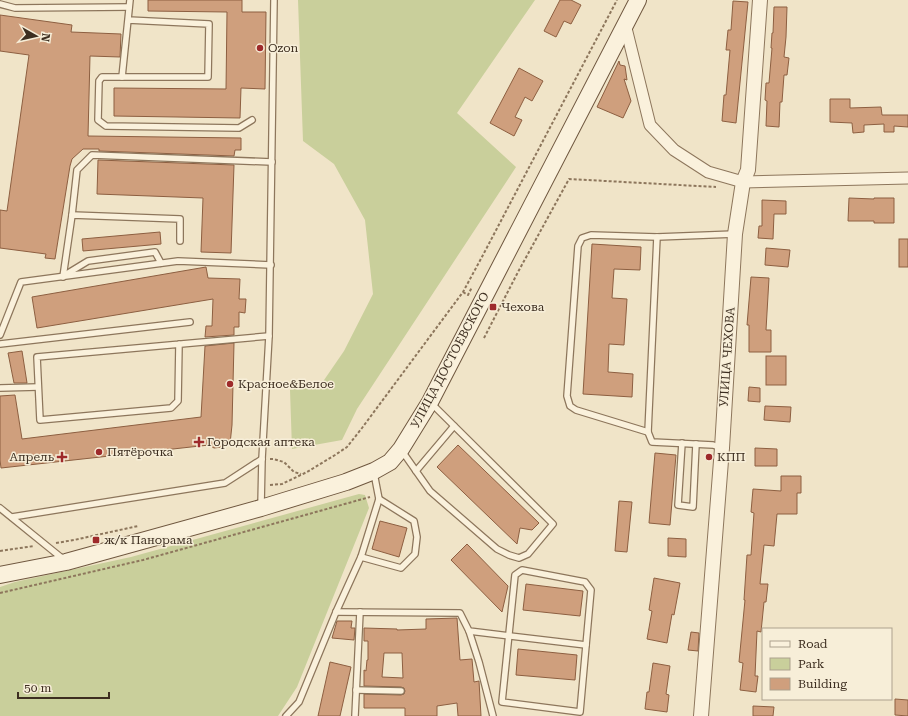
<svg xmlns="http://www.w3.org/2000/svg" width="908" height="716" viewBox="0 0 908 716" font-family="'Roboto Serif',serif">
  <rect width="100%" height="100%" fill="#f0e4c8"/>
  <g fill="#c9cf9b">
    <polygon points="298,0 535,0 457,113 516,167 357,409 342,440 292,449 290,390 322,383 344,351 373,294 365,220 334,164 303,141"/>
    <polygon points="359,494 365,495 369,508 297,687 278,716 0,716 0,587 15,582 131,557"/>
  </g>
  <g fill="#cf9f7d" stroke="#8d5f41" fill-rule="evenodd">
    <polygon points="148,0 242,0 242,12 266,12 265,89 241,88 240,118 114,116 114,88 226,89 227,12 148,11"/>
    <polygon points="560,0 571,0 581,5 571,24 564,21 556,37 544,31"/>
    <polygon points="733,1 748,2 736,123 722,121 724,95 726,95 730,50 726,50 728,30 731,30"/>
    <polygon points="774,7 787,7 786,37 784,57 789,58 787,75 784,75 782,102 780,102 779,127 766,126 767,101 765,100 766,83 769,83 772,48 771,48 772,33 773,33"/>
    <polygon points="0,15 72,25 71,32 121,34 120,57 90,56 88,136 241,138 241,150 235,150 234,156 99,151 99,149 83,149 72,159 70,166 55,259 45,258 46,254 0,248 0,210 7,211 29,55 0,51"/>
    <polygon points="619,61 620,65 625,66 627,80 624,79 631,101 623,118 597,107"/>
    <polygon points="519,68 543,81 532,101 525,97 515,117 522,120 514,136 490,123"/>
    <polygon points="830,99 850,99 850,108 881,107 882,115 908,115 908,127 894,126 894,132 884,132 884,124 864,125 864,132 853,133 852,123 830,122"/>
    <polygon points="98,160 234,165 231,253 201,252 203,198 97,194"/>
    <polygon points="849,198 874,199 874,198 894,198 894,223 874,223 874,221 848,221"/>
    <polygon points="762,200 786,201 786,214 774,214 773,239 758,238 759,226 762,226"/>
    <polygon points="160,232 161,244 83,251 82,239"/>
    <rect x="899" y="239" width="9" height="28"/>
    <polygon points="592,244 641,247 640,270 614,269 612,298 627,299 624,345 609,344 608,372 633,374 632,397 583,394"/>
    <polygon points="766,248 790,250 788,267 765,265"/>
    <polygon points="206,267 208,278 240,279 239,299 246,299 245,313 239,312 239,327 234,327 234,335 205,337 206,326 212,326 213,299 37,328 32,297"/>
    <polygon points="751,277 769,278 766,330 771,330 771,352 749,352 749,325 747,325"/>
    <polygon points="234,343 232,425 230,444 222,447 214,448 209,445 1,468 0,460 0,396 15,395 22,439 201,417 205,346"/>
    <polygon points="22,351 27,383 14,383 8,353"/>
    <rect x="766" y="356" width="20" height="29"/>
    <polygon points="749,387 760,388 760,402 748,401"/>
    <polygon points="765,406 791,407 790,422 764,420"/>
    <polygon points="458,445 539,523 532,530 520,528 517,544 437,467"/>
    <polygon points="755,448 777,449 777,466 755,466"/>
    <polygon points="655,453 676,455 670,525 649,523"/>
    <polygon points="781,476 801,476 801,493 797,493 797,514 777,514 774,546 764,545 760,584 768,584 766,602 764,602 761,632 757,631 755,676 758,676 756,692 740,690 743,663 739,662 745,600 744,600 747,555 751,555 754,513 751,512 753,489 781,491"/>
    <polygon points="619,501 632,502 627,552 615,551"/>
    <polygon points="380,521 407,528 399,557 372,549"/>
    <polygon points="668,538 686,539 686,557 668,556"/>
    <polygon points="467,544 508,586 502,612 451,560"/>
    <polygon points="654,578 680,583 674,615 672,614 667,643 647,639 652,611 649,610"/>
    <polygon points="526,584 583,591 580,616 523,610"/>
    <path d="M457 618 460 660 472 659 474 682 479 681 481 716H458L457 703 437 706V716H405V708H364V694L401 695 404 694 405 691 404 688 401 687 364 686V670L366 671 367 660H368V641H364V628L397 629V630L426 629V619ZM384 653H402L403 678 382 677Z"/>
    <polygon points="337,621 352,621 351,628 355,628 354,640 332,638"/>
    <polygon points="691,632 699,633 698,651 688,650"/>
    <polygon points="518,649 577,655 575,680 516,675"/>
    <polygon points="330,662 351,667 340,716 318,716"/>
    <polygon points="653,663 670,666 666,694 669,695 667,712 645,709 647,692 649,692"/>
    <polygon points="895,699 908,700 908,716 895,715"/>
    <polygon points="753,706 774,707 773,716 753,716"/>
  </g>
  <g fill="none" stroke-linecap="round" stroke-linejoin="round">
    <g stroke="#8d765c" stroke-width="8">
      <g id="service">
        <polyline points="0,4 15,8 129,7"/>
        <polyline points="128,20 209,24 208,77 122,77 130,0"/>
        <polyline points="122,77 102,77 99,81 98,120 106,126 239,128 252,120"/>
        <polyline points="72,215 77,170 92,155 272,162"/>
        <polyline points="657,237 648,432 652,442 713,445 722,448"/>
        <polyline points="65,275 88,261 155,252 161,263"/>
        <polyline points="63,277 72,215 180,219 180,241"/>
        <polyline points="0,335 21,282 178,261 271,265"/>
        <polyline points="0,344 190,322"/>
        <polyline points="179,344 178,401 171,408 40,420 37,357 269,336"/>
        <polyline points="0,388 38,387"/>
        <polyline points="648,432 576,410 570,406 567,396 578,246 582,238 591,235 657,237 735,234"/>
        <polyline points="682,443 678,505 693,507 696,444"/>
        <polyline points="402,451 430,491 497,549 509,555 519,558 528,554 553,524 432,404"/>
        <polyline points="416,471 454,426"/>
        <polyline points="261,505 262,459 269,336 274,0"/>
        <polyline points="0,508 63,559"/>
        <polyline points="12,517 225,483 262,459"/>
        <polyline points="361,557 401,568 415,554 417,537 414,521 379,499"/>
        <polygon points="522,570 585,582 591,590 580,712 502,702 515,575"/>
        <polyline points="336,612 460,613 469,631 586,645"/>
        <polyline points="469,631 479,662 493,716"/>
        <polyline points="356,690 401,691"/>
        <polyline points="286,716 299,702 336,612 361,557 379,499 374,473"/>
        <polyline points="355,716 360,612"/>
      </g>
    </g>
    <g stroke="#8d765c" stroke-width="13">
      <polyline id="minor" points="625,24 650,125 674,150 708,172 743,182 908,178"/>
    </g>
    <g stroke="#8d765c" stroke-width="16">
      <polyline id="tertiary" points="701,716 722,448 735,234 743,182 748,170 760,0"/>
    </g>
    <g stroke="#6f573f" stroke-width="18">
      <polyline id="secondary" points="0,575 66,562 261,508 346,482 374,471 390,462 401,449 430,402 638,0"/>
    </g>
    <g stroke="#8d765c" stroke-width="2" stroke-dasharray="3 2" stroke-linecap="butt">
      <polyline points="463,292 468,295 472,287"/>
      <polyline points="484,338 518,272 569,179 716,187"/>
      <polyline points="270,459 273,459 284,462 294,472 301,474"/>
      <polyline points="270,485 282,484 307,472 335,455 347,447 362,428 463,292 483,255 617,0"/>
      <polyline points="56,543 74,540 138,526"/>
      <polyline points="0,551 34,546"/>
      <polyline points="0,593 143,560 370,497"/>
    </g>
    <use href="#service" stroke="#faf1dc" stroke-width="5.5"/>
    <use href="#minor" stroke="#faf1dc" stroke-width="11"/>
    <use href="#tertiary" stroke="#faf1dc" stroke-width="14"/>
    <use href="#secondary" stroke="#faf1dc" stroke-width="16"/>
  </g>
  <g fill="#9e2a2b" stroke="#f7eed8" stroke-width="1.5">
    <circle cx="260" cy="48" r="4"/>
    <rect x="489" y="303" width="8" height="8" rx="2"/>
    <circle cx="230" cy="384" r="4"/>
    <path d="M197 436h4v4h4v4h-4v4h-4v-4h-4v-4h4z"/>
    <circle cx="99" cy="452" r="4"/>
    <path d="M60 451h4v4h4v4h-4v4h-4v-4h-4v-4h4z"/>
    <circle cx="709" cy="457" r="4"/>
    <rect x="92" y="536" width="8" height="8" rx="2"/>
  </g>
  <g text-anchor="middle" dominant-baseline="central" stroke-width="3" stroke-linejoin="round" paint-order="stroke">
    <g font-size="12" fill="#3d2e20" stroke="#f7eed8" text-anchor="start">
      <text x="268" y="48">Ozon</text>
      <text x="501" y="307">Чехова</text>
      <text x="238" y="384">Красное&amp;Белое</text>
      <text x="207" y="442">Городская аптека</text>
      <text x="107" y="452">Пятёрочка</text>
      <text x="54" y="457" text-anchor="end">Апрель</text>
      <text x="717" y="457">КПП</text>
      <text x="104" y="540">ж/к Панорама</text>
    </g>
    <g font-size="12" fill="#3d2e20" stroke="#f7eed8">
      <text transform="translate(727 357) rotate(-86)">УЛИЦА ЧЕХОВА</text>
      <text transform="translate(450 360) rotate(-62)">УЛИЦА ДОСТОЕВСКОГО</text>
    </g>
  </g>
  <rect x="762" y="628" width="130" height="72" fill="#f7eed8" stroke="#ada18e"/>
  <rect x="770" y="641" width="20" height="6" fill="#faf1dc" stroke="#ada18e"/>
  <text x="798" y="648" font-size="12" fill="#3d2e20">Road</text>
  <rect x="770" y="658" width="20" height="12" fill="#c9cf9b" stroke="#ada18e"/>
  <text x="798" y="668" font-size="12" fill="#3d2e20">Park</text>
  <rect x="770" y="678" width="20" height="12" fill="#cf9f7d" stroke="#ada18e"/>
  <text x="798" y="688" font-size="12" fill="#3d2e20">Building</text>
  <g transform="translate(36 36) rotate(98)" stroke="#f7eed8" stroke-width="3" paint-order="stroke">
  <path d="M0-3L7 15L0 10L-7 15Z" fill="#3d2e20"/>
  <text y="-6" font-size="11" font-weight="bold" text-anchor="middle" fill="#3d2e20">N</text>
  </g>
  <path d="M18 692v6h91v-6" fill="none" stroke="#3d2e20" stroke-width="2"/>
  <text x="24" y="692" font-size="12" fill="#3d2e20" stroke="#f7eed8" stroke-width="3" paint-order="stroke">50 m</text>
</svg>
